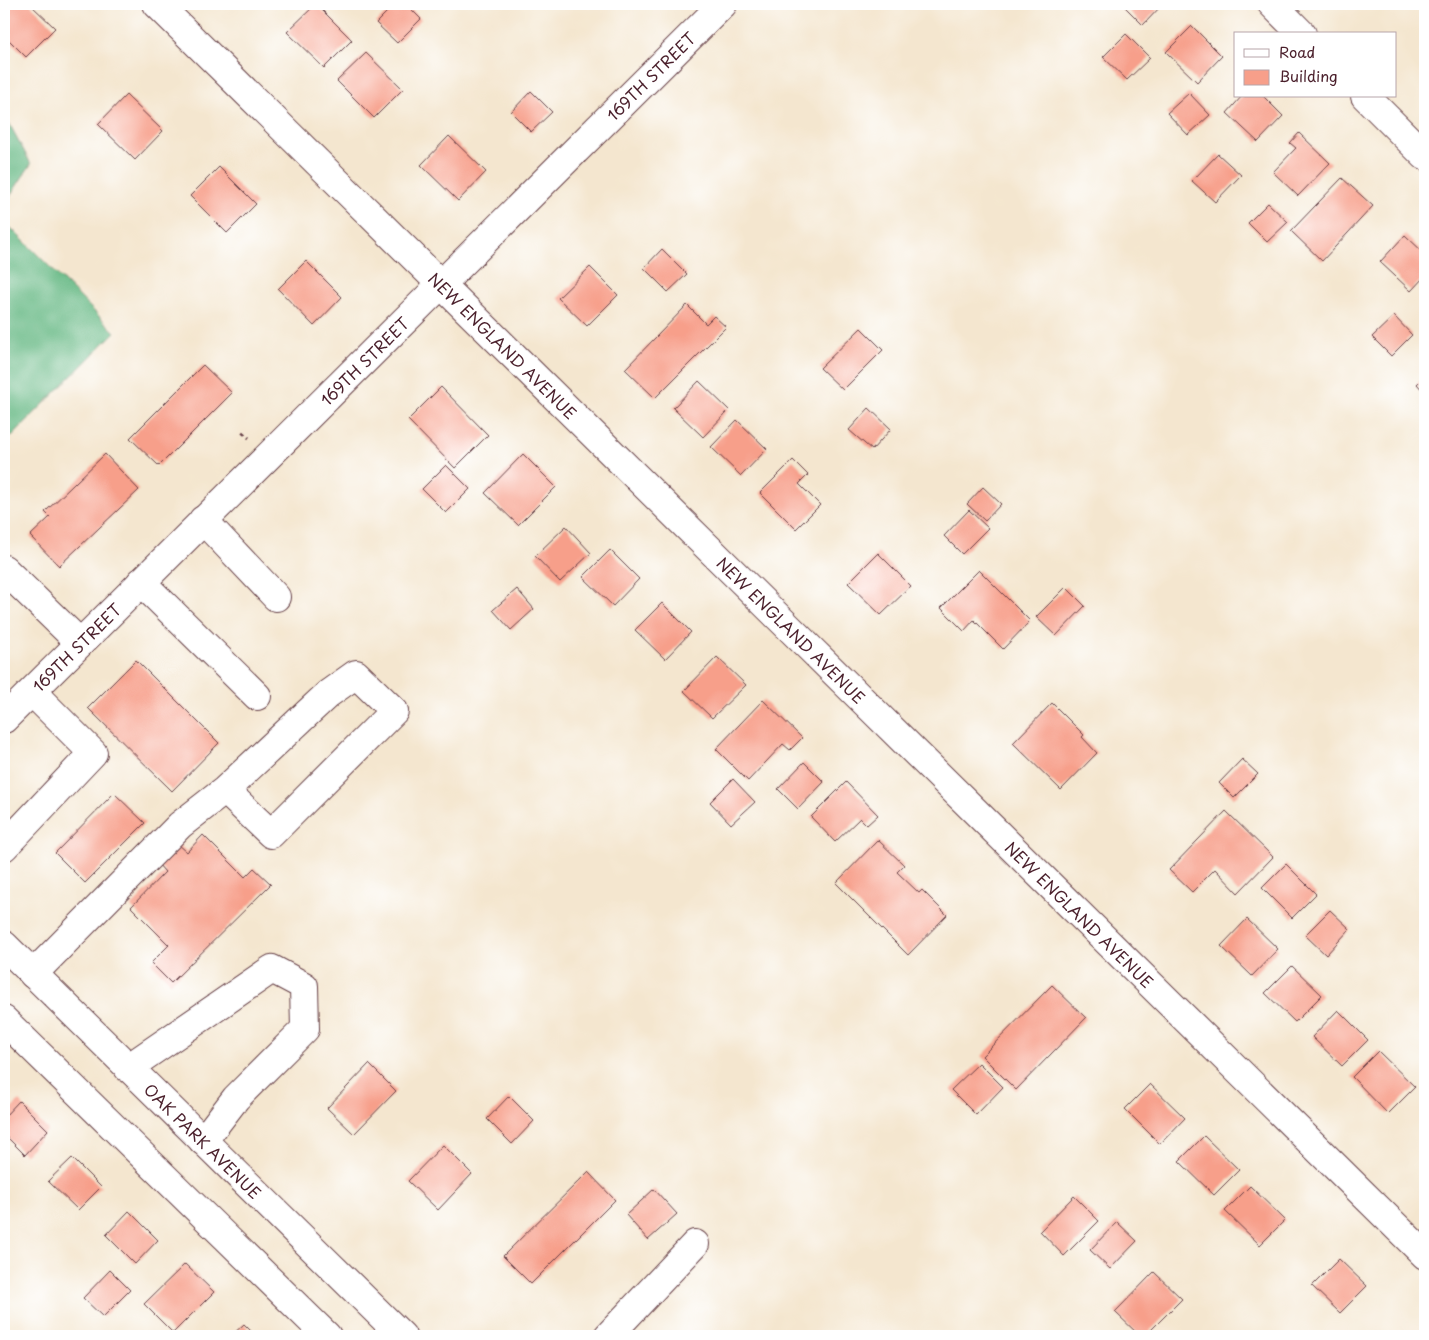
<svg xmlns="http://www.w3.org/2000/svg" width="1429" height="1340" viewBox="0 0 1429 1340" font-family="'Playpen Sans',sans-serif">
  <rect width="100%" height="100%" fill="#fff"/>
  <filter id="ink" filterUnits="userSpaceOnUse"><feTurbulence type="fractalNoise" baseFrequency=".02" numOctaves="2"/><feDisplacementMap in="SourceGraphic" scale="10" xChannelSelector="R" yChannelSelector="G"/><feConvolveMatrix kernelMatrix="1 2 1 2 8 2 1 2 1" color-interpolation-filters="sRGB"/></filter>
  <filter id="wash" filterUnits="userSpaceOnUse"><feTurbulence type="fractalNoise" baseFrequency=".0096" numOctaves="4" result="noise"/><feDisplacementMap in="SourceGraphic" scale="20" xChannelSelector="R" yChannelSelector="G"/><feGaussianBlur stdDeviation="1.12" result="paint"/><feColorMatrix in="noise" values="0 0 0 0 0 0 0 0 0 0 0 0 0 0 0 0 0 1.4 0 .05"/><feComposite in="paint" operator="in"/></filter>
  <g filter="url(#wash)">
    <rect width="100%" height="100%" fill="#f4e6cf"/>
    <polygon fill="#68b985" stroke="#596c58" points="9,123 31,164 10,196 7,224 115,332 4,444 4,125"/>
    <g id="blocks">
      <g fill="#f79f8a">
        <polygon points="6,4 30,4 55,28 26,57 4,35 4,6"/>
        <polygon points="316,4 352,40 324,68 287,32"/>
        <polygon points="395,4 406,4 421,19 397,43 376,23"/>
        <polygon points="1122,4 1163,4 1143,25"/>
        <polygon points="1192,26 1222,56 1197,82 1166,52"/>
        <polygon points="1126,34 1150,58 1127,80 1103,57"/>
        <polygon points="366,53 403,89 374,118 337,81"/>
        <polygon points="531,91 552,112 531,132 511,112"/>
        <polygon points="1189,93 1210,115 1188,135 1167,113"/>
        <polygon points="126,95 163,131 135,160 98,124"/>
        <polygon points="1242,96 1263,96 1283,116 1258,142 1227,113"/>
        <polygon points="1299,133 1330,163 1298,196 1273,172 1296,148 1290,143"/>
        <polygon points="449,136 486,172 458,201 421,165"/>
        <polygon points="1218,154 1241,175 1215,202 1192,181"/>
        <polygon points="219,167 256,204 227,233 190,196"/>
        <polygon points="1342,178 1373,206 1322,261 1291,231"/>
        <polygon points="1268,203 1288,222 1267,242 1248,223"/>
        <polygon points="1405,235 1425,254 1425,276 1411,291 1380,262"/>
        <polygon points="662,249 687,274 668,292 644,268"/>
        <polygon points="306,261 342,297 314,326 278,289"/>
        <polygon points="590,267 618,295 587,326 558,298"/>
        <polygon points="687,305 706,324 714,316 726,327 655,398 625,369"/>
        <polygon points="1394,316 1412,335 1391,356 1372,337"/>
        <polygon points="861,328 883,350 843,390 820,368"/>
        <polygon points="203,365 232,393 159,466 130,438"/>
        <polygon points="1425,376 1425,393 1417,384"/>
        <polygon points="699,381 729,410 703,437 673,408"/>
        <polygon points="441,387 488,435 455,468 408,420"/>
        <polygon points="869,408 891,429 872,450 849,430"/>
        <polygon points="737,420 767,449 741,476 711,447"/>
        <polygon points="105,454 139,490 59,566 30,536 50,517 45,512"/>
        <polygon points="523,454 556,487 518,525 485,493"/>
        <polygon points="793,460 808,475 799,484 820,505 796,529 760,493"/>
        <polygon points="446,465 470,489 446,513 422,489"/>
        <polygon points="983,487 1001,504 985,521 967,504"/>
        <polygon points="969,510 988,528 962,554 944,536"/>
        <polygon points="566,526 591,553 560,582 535,556"/>
        <polygon points="610,550 639,579 613,606 583,577"/>
        <polygon points="878,553 911,586 881,615 848,583"/>
        <polygon points="979,570 1030,621 1003,649 974,620 964,631 941,608"/>
        <polygon points="1066,587 1085,606 1056,636 1036,617"/>
        <polygon points="517,589 534,609 511,630 493,610"/>
        <polygon points="662,603 691,632 665,659 635,630"/>
        <polygon points="717,657 746,685 712,718 684,691"/>
        <polygon points="136,660 219,743 172,791 88,708"/>
        <polygon points="763,700 802,738 790,750 783,744 748,781 716,749"/>
        <polygon points="1052,703 1084,735 1082,737 1097,753 1061,790 1013,743"/>
        <polygon points="1242,759 1258,774 1234,798 1219,783"/>
        <polygon points="804,762 824,782 798,809 778,789"/>
        <polygon points="733,779 755,802 731,824 710,802"/>
        <polygon points="846,782 878,815 867,825 860,818 835,842 811,817"/>
        <polygon points="114,793 145,823 85,883 55,853"/>
        <polygon points="1226,811 1273,857 1238,893 1215,869 1192,892 1169,870"/>
        <polygon points="203,835 245,877 254,868 271,884 171,983 151,963 169,945 131,907 165,872 158,864 178,844 187,852"/>
        <polygon points="878,840 904,865 897,872 919,893 922,890 947,915 908,955 836,883"/>
        <polygon points="1286,864 1316,894 1292,918 1262,888"/>
        <polygon points="1330,910 1350,929 1326,955 1305,935"/>
        <polygon points="1247,919 1278,949 1252,976 1221,946"/>
        <polygon points="1292,966 1322,995 1295,1022 1265,993"/>
        <polygon points="1052,985 1086,1018 1016,1090 982,1056"/>
        <polygon points="1338,1010 1368,1040 1342,1066 1312,1037"/>
        <polygon points="1378,1051 1415,1087 1388,1114 1352,1077"/>
        <polygon points="979,1063 1003,1087 976,1115 951,1090"/>
        <polygon points="369,1064 396,1091 354,1134 327,1108"/>
        <polygon points="1150,1084 1185,1118 1160,1144 1125,1109"/>
        <polygon points="509,1096 534,1121 512,1144 487,1119"/>
        <polygon points="19,1101 48,1130 25,1155 4,1134 4,1117"/>
        <polygon points="1204,1136 1239,1170 1214,1195 1179,1161"/>
        <polygon points="443,1145 472,1174 438,1210 408,1181"/>
        <polygon points="72,1158 101,1187 78,1210 48,1181"/>
        <polygon points="588,1172 615,1200 531,1284 503,1256"/>
        <polygon points="1250,1186 1285,1220 1260,1245 1225,1211"/>
        <polygon points="654,1189 677,1214 648,1240 626,1215"/>
        <polygon points="1074,1196 1099,1221 1064,1256 1040,1231"/>
        <polygon points="129,1211 158,1240 135,1264 106,1235"/>
        <polygon points="1117,1222 1137,1241 1110,1269 1090,1250"/>
        <polygon points="1339,1259 1367,1286 1340,1313 1312,1286"/>
        <polygon points="185,1264 214,1292 173,1333 144,1304"/>
        <polygon points="110,1270 130,1290 103,1317 83,1298"/>
        <polygon points="1154,1272 1182,1299 1145,1336 1140,1336 1115,1312"/>
        <polygon points="244,1324 256,1336 231,1336"/>
      </g>
    </g>
  </g>
  <g filter="url(#ink)">
    <use href="#blocks" fill-opacity="0" stroke="#643d44" stroke-width="1"/>
    <g fill="none" stroke-linecap="round" stroke-linejoin="round">
      <g stroke="#643d44" stroke-width="30">
        <g id="minor">
          <path id="s1" d="M157 4 1425 1255"/>
          <polyline points="1272,4 1302,34"/>
          <polyline points="1365,96 1425,156"/>
          <polyline points="203,520 276,597"/>
          <polyline points="4,569 80,643"/>
          <polyline points="141,582 257,696"/>
          <path id="s2" d="M4 719 723 4"/>
          <polyline points="4,847 93,753 32,692"/>
          <path id="s3" d="M4 945 402 1336"/>
          <polyline points="33,974 180,825 225,790 328,694 356,674 394,711 271,834 225,790"/>
          <polyline points="4,1020 327,1336"/>
          <polyline points="128,1068 272,969 304,986 305,1029 236,1098 203,1141"/>
          <polyline points="608,1336 695,1244"/>
        </g>
      </g>
      <polyline stroke="#643d44" stroke-width="3" stroke-dasharray="4 4" stroke-linecap="butt" points="242,432 249,438"/>
      <use href="#minor" stroke="#fff" stroke-width="28"/>
    </g>
  </g>
  <g text-anchor="middle" dominant-baseline="central" stroke-width="4" stroke-linejoin="round" paint-order="stroke">
    <g font-size="16" fill="#4a1f2b" stroke="#fff">
      <text stroke="none"><textPath href="#s2" startOffset="912">169TH STREET</textPath></text>
      <text stroke="none"><textPath href="#s1" startOffset="486">NEW ENGLAND AVENUE</textPath></text>
      <text stroke="none"><textPath href="#s2" startOffset="508">169TH STREET</textPath></text>
      <text stroke="none"><textPath href="#s1" startOffset="891">NEW ENGLAND AVENUE</textPath></text>
      <text stroke="none"><textPath href="#s2" startOffset="102">169TH STREET</textPath></text>
      <text stroke="none"><textPath href="#s1" startOffset="1296">NEW ENGLAND AVENUE</textPath></text>
      <text stroke="none"><textPath href="#s3" startOffset="279">OAK PARK AVENUE</textPath></text>
    </g>
  </g>
  <rect width="1429" height="1340" fill="none" stroke="#fff" stroke-width="20"/>
  <rect x="1234" y="32" width="162" height="65" fill="#ffffff" stroke="#b7a5aa"/>
  <rect x="1244" y="49" width="25" height="8" fill="#ffffff" stroke="#b7a5aa"/>
  <text x="1279" y="58" font-size="15" fill="#4a1f2b">Road</text>
  <rect x="1244" y="70" width="25" height="15" fill="#f79f8a" stroke="#b7a5aa"/>
  <text x="1279" y="82" font-size="15" fill="#4a1f2b">Building</text>
</svg>
